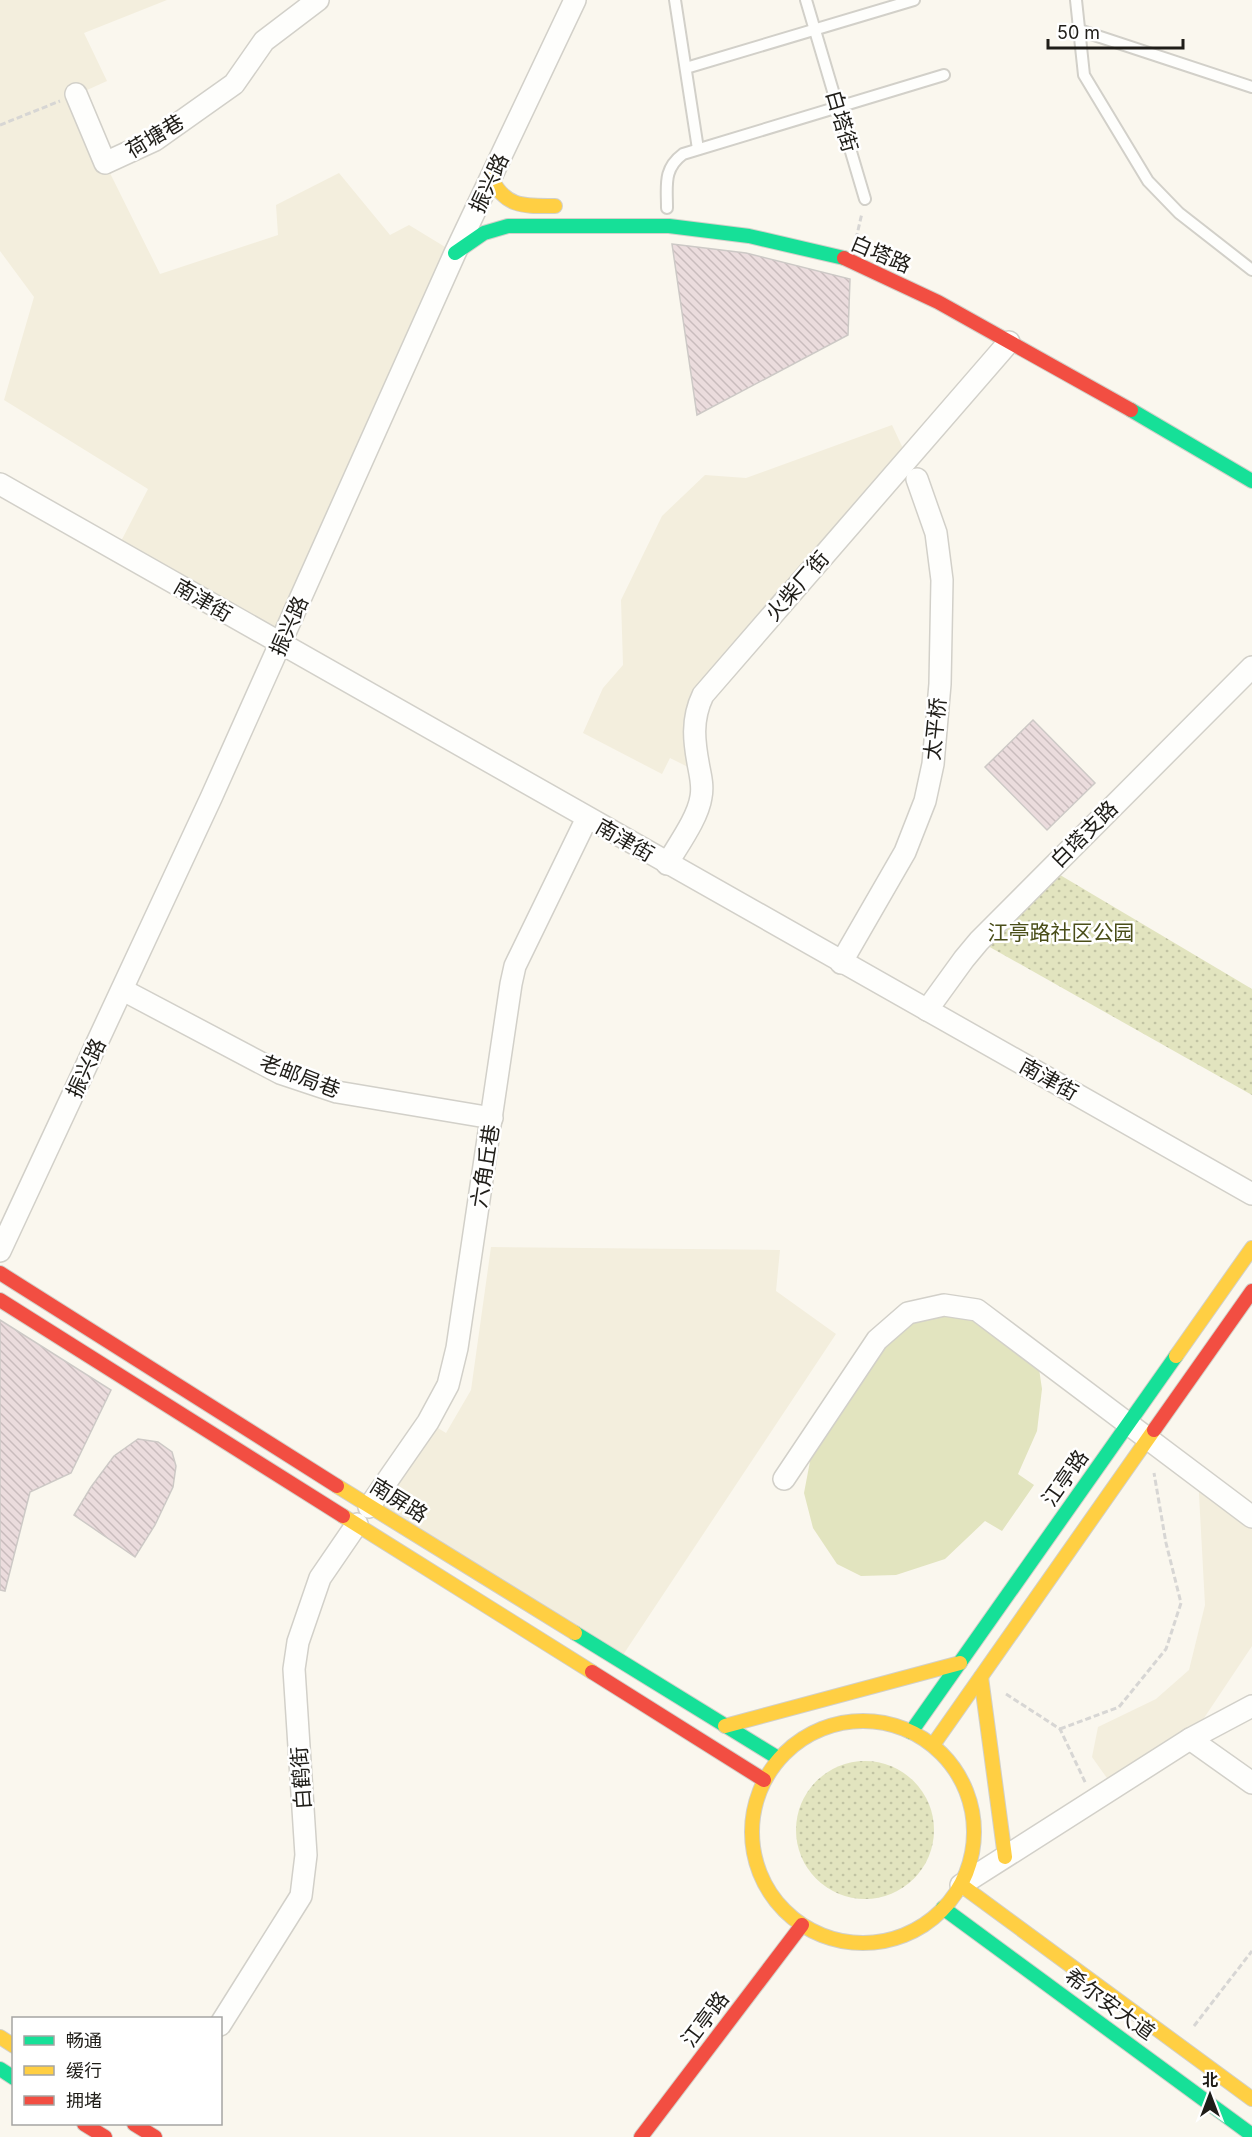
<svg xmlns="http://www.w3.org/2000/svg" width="1252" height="2137" viewBox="0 0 1252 2137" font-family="Inter,'Noto Sans SC',sans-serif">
  <defs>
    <pattern id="green-dots" width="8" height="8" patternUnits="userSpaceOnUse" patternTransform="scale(1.5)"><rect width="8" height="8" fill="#e2e4bf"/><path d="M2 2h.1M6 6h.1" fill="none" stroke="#c1c3a3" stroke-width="1.8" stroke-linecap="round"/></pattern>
    <pattern id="building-back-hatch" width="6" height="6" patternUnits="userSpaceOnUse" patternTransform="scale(1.5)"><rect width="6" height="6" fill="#ebdcdd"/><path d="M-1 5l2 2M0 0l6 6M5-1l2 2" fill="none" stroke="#c9bcbd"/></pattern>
  </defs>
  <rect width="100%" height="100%" fill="#faf7ee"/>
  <g fill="#f3eedd">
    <polygon points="0,0 167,0 84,33 107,81 76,95 105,163 160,274 278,235 276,205 339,173 390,235 409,225 455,253 281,645 116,551 148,489 4,400 34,297 0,251"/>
    <polygon points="892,425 908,459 703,695 700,773 670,758 662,774 583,733 603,688 623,665 621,600 662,516 705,475 746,478"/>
    <polygon points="491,1247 780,1250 776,1291 836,1334 619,1661 369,1507 428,1422 446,1433 471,1390"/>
    <polygon points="1198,1476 1252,1517 1252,1646 1190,1739 1114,1788 1092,1757 1098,1727 1156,1699 1189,1670 1205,1605"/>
  </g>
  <g fill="url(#green-dots)">
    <polygon points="1050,869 1252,989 1252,1095 979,941"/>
    <circle cx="865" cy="1830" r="69"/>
  </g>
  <polygon fill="#e2e4bf" points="977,1310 1037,1355 1042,1389 1037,1431 1018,1474 1034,1485 1002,1531 985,1521 945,1559 896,1575 861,1576 837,1564 813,1528 804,1493 815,1435 908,1313"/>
  <g fill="url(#building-back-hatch)" stroke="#cdc9c6" stroke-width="1.5">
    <polygon points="672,244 746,253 850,279 848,335 697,415"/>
    <polygon points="1033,720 1095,783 1047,830 985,767"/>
    <polygon points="0,1320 111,1390 71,1473 30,1492 5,1591 0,1590"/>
    <polygon points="138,1439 158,1442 172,1452 176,1466 173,1487 155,1525 135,1557 74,1515 91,1487 114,1456"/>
  </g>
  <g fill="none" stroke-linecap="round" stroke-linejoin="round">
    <g stroke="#d2d0c9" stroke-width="14">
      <g id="lane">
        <polyline points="675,0 698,149"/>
        <polyline points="806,0 865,199"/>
        <polyline points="1076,0 1084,75 1148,181 1179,213 1252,270"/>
        <polyline points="1079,30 1252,87"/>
        <polyline points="686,68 914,0"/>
        <path d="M667 208C667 185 663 169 683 154L944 75"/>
      </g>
    </g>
    <g stroke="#d2d0c9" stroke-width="24">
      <g id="street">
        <polyline points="76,94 105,163 155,140 234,84 264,41 318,0"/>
        <polyline points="0,484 1252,1194"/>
        <path d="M667 864C678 845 698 818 701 797 703 787 701 778 699 768 694 742 691 720 703 695L1009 342"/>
        <polyline points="841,963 905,852 925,801 933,764 940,684 942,580 936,533 917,479"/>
        <polyline points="123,990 280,1073 337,1092 492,1118"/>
        <polyline points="927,1010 964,959 979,941 1252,667"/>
        <polyline points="0,1251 211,798 455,253 575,0"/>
        <polyline points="784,1479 877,1340 908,1313 944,1305 977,1310 1252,1517"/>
        <polyline points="369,1507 428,1422 448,1385 457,1348 511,984 515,966 587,818"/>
        <polyline points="1190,1739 1252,1783"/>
        <polyline points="961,1885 1190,1739 1252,1706"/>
        <polyline points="220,2025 301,1896 306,1855 294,1669 298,1642 320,1578 357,1524"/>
      </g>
    </g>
    <g stroke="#d2d0c9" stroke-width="16">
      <g id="fast">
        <polyline points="455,253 484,233 508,226 669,226 749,236 844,258"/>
        <polyline points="1131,410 1252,481"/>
        <polyline points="575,1633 778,1758"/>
        <polyline points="911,1732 1176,1356"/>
        <polyline points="943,1908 1252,2135"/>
        <polyline points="0,2069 14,2078"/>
      </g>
    </g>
    <g stroke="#d2d0c9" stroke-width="16">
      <g id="slow">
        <path d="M491 178C506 208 524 206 555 206"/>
        <polyline points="1176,1356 1252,1248"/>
        <polyline points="337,1486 575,1633"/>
        <polyline points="343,1516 592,1672"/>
        <polyline points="981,1677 1005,1857"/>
        <circle cx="863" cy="1832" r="111"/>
        <polyline points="725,1726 960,1663"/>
        <polyline points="933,1745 1154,1430"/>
        <polyline points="961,1885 1252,2099"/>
        <polyline points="0,2037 14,2046"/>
      </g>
    </g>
    <g stroke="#d2d0c9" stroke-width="16">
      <g id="jam">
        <polyline points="844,258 938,302 1131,410"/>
        <polyline points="0,1273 337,1486"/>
        <polyline points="0,1300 343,1516"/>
        <polyline points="1154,1430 1252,1291"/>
        <polyline points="592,1672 764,1780"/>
        <polyline points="84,2124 105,2137"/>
        <polyline points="134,2124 155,2137"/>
        <polyline points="641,2137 802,1925"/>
      </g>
    </g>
    <g stroke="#d7d6d4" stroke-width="3" stroke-dasharray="6 3" stroke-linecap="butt">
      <polyline points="0,125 60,101"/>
      <polyline points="856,239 862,213"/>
      <polyline points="1006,1694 1060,1729 1086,1784"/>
      <polyline points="1060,1729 1119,1707 1166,1649 1181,1603 1166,1543 1154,1473"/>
      <polyline points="1194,2026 1252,1951"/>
    </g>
    <use href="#lane" stroke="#fefefc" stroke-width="10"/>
    <use href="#street" stroke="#fefefc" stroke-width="21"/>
    <use href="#fast" stroke="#16e098" stroke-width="14"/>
    <use href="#slow" stroke="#ffcf43" stroke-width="14"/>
    <use href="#jam" stroke="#f24e42" stroke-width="14"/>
  </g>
  <g text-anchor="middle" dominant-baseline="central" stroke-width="5" stroke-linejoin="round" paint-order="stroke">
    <g font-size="21" fill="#1f1d18" stroke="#fff">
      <text transform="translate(842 121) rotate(74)">白塔街</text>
      <text transform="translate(155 136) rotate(-31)">荷塘巷</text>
      <text transform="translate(489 183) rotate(-65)">振兴路</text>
      <text transform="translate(881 254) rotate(23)">白塔路</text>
      <text transform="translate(797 586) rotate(-49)">火柴厂街</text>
      <text transform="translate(203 600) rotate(30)">南津街</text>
      <text transform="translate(289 626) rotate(-66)">振兴路</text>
      <text transform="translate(935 729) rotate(-84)">太平桥</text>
      <text transform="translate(1084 834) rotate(-45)">白塔支路</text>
      <text transform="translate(625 840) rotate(30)">南津街</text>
      <text transform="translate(86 1068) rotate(-65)">振兴路</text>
      <text transform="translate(300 1076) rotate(21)">老邮局巷</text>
      <text transform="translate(1049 1079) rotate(29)">南津街</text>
      <text transform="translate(485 1166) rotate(-81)">六角丘巷</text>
      <text transform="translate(1065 1478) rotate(-55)">江亭路</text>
      <text transform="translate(399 1500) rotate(32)">南屏路</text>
      <text transform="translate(301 1778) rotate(-94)">白鹤街</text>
      <text transform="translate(1110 2004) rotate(36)">希尔安大道</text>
      <text transform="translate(705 2019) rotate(-53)">江亭路</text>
    </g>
    <g font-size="21" fill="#4a4e19" stroke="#fff">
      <text x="1061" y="932">江亭路社区公园</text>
    </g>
  </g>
  <rect x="12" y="2017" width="210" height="108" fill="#ffffff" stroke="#a5a5a3" stroke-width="1.5"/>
  <rect x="24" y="2036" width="30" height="9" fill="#16e098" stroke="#a5a5a3" stroke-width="1.5"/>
  <text x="66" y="2047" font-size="18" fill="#1f1d18">畅通</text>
  <rect x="24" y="2066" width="30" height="9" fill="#ffcf43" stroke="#a5a5a3" stroke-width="1.5"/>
  <text x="66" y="2077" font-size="18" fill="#1f1d18">缓行</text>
  <rect x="24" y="2096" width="30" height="9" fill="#f24e42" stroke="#a5a5a3" stroke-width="1.5"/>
  <text x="66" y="2107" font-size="18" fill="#1f1d18">拥堵</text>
  <g transform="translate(1210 2095)" stroke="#ffffff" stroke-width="4.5" paint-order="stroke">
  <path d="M0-4.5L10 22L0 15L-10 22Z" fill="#1f1d18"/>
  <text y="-9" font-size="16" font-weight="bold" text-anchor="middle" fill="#1f1d18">北</text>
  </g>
  <path d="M1048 39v9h135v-9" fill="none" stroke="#1f1d18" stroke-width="3"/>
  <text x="1057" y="39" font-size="18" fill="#1f1d18" stroke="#ffffff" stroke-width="4.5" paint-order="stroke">50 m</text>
</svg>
